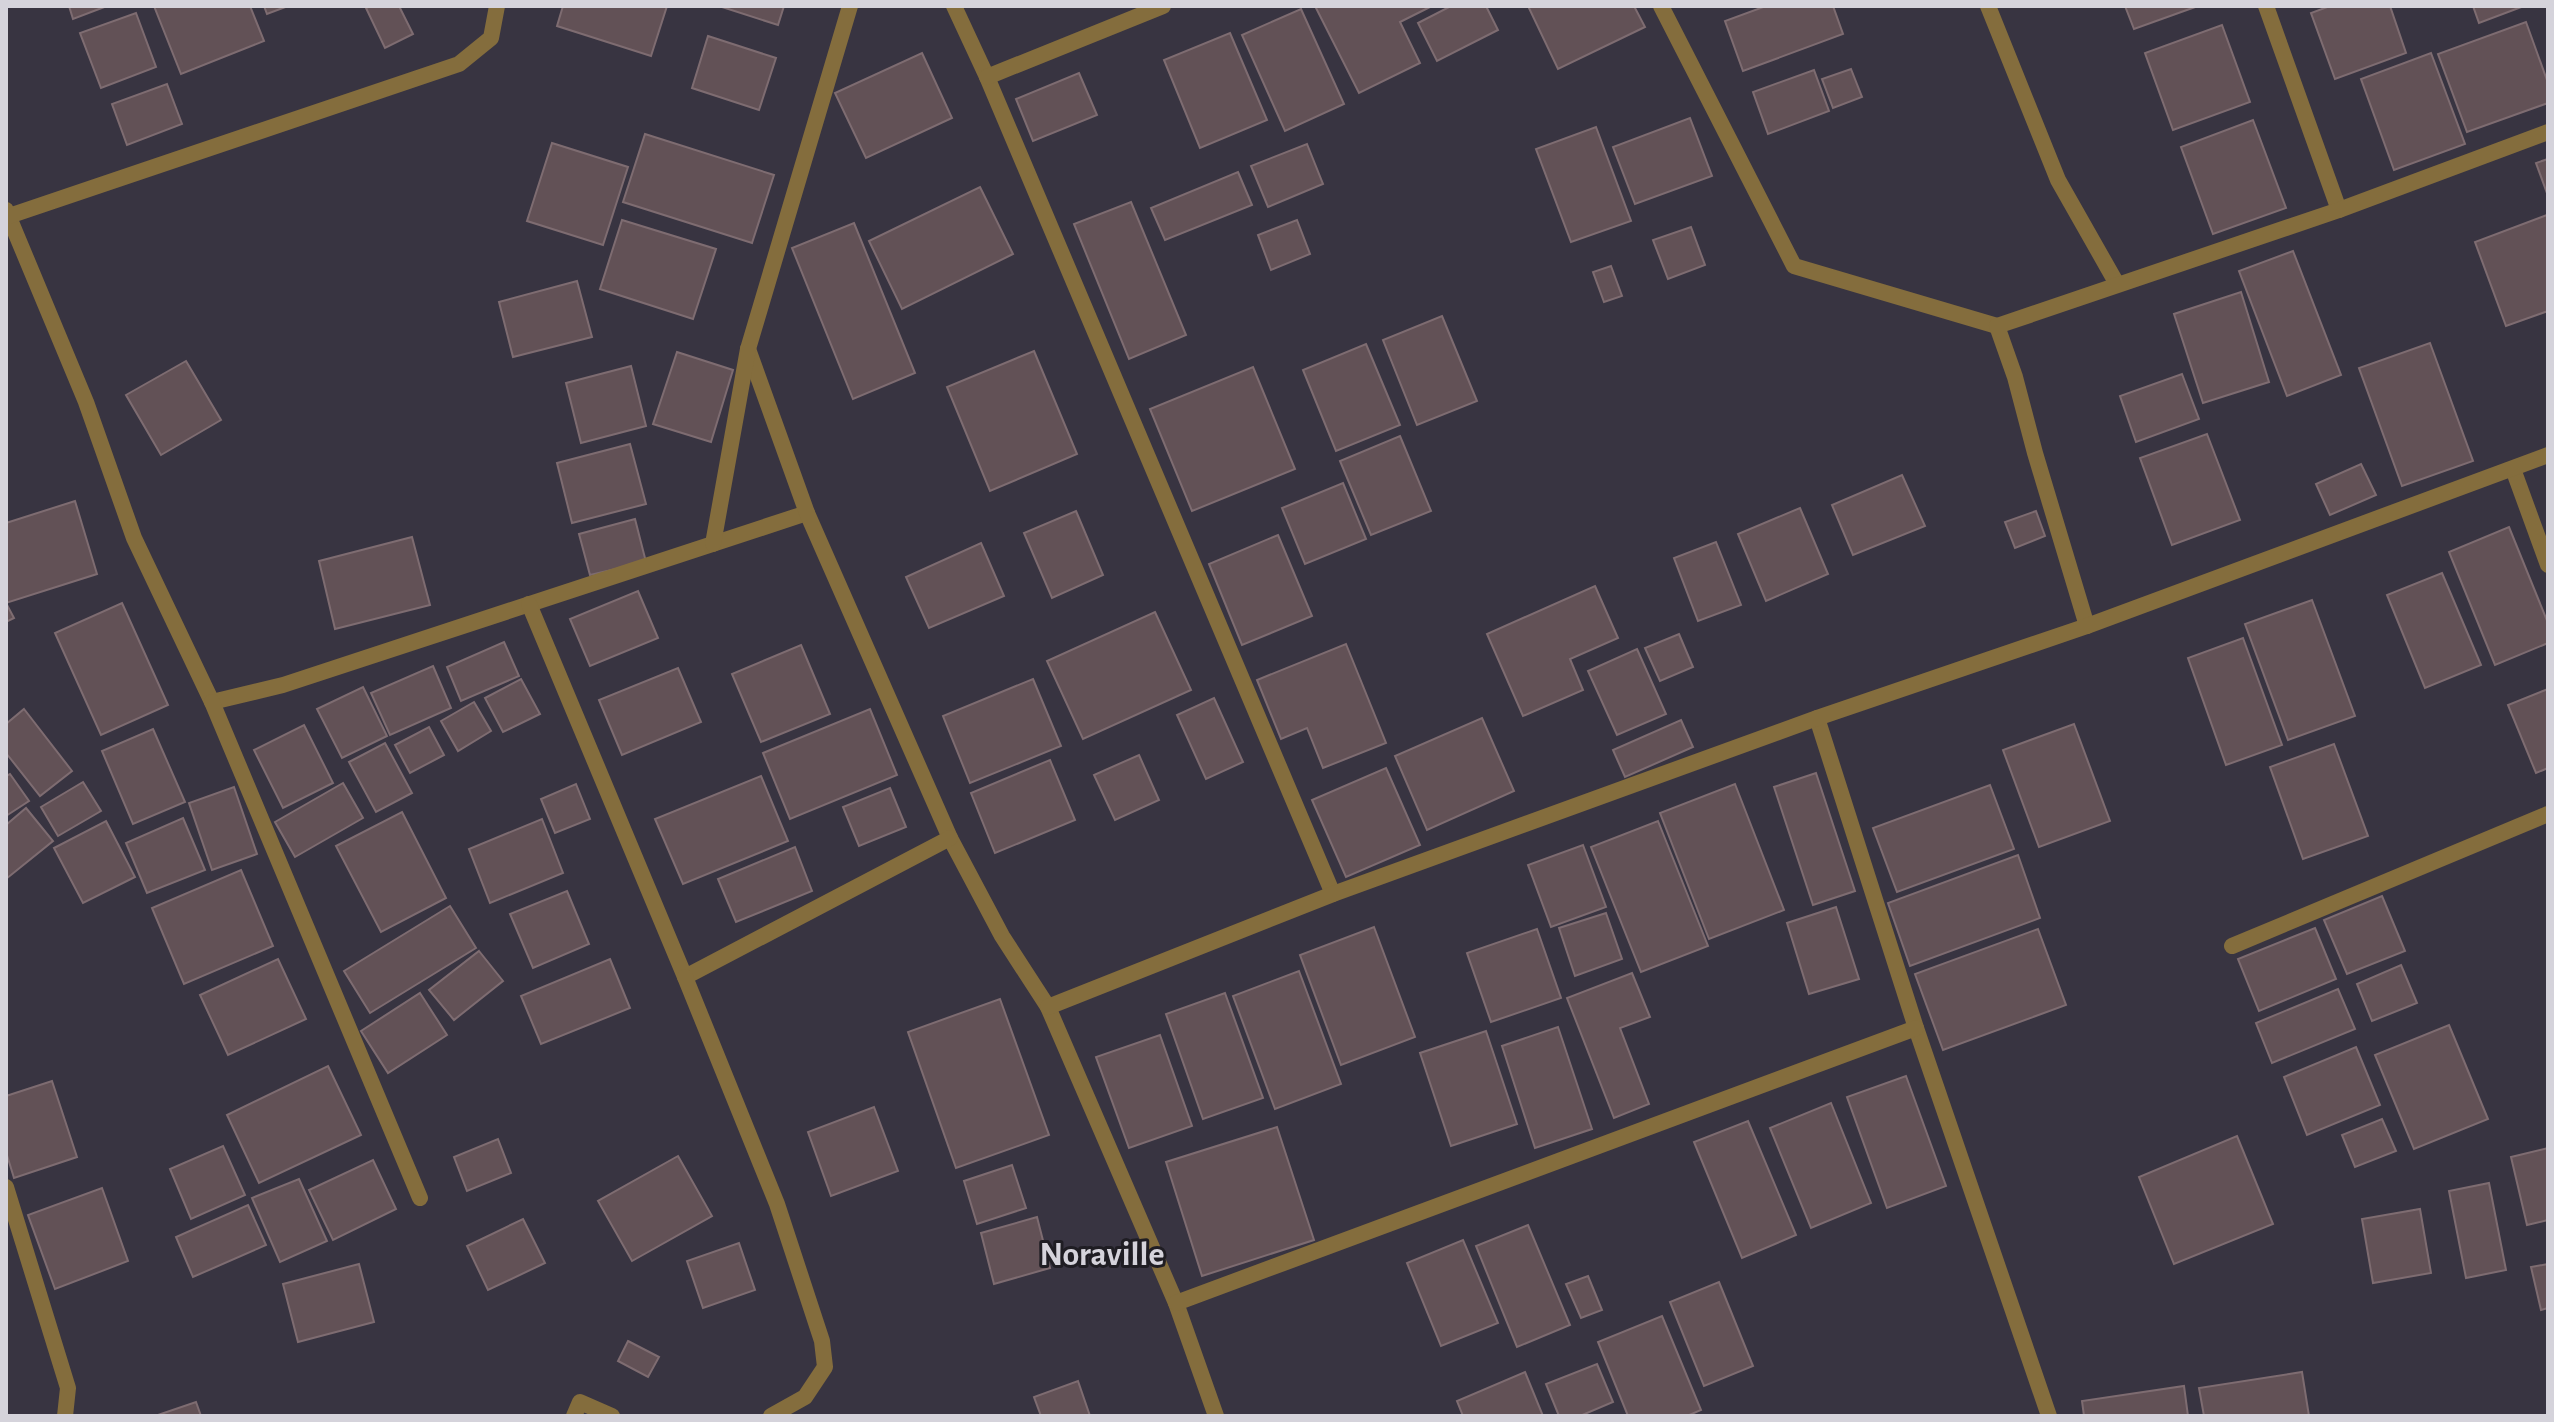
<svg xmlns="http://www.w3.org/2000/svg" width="2554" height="1422" viewBox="0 0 2554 1422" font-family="'Alegreya Sans',sans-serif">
  <rect width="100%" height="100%" fill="#383441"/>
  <g fill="#625156" stroke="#7e6c71" stroke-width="2">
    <polygon points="69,6 107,6 73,19"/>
    <polygon points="154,6 250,6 264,41 181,74"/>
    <polygon points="264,6 288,6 267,14"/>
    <polygon points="371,6 399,6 413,34 385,48 366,8"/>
    <polygon points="563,6 667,6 651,56 557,26"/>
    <polygon points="719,6 784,6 778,25"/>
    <polygon points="1315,6 1432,6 1400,22 1420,63 1359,93"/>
    <polygon points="1451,6 1486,6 1498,30 1437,61 1418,23"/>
    <polygon points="1528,6 1634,6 1645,27 1558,69"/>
    <polygon points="1766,6 1833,6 1843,34 1743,71 1725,21"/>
    <polygon points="2125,6 2198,6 2134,29"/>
    <polygon points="2330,6 2390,6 2406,53 2335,79 2311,13"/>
    <polygon points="2473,6 2524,6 2479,23"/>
    <polygon points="1301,9 1344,104 1285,131 1242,35"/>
    <polygon points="136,13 156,67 101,88 80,33"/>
    <polygon points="2526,22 2548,83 2548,103 2467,132 2438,54"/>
    <polygon points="2222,25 2250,102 2173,130 2145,53"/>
    <polygon points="1230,33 1267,120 1200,148 1164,60"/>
    <polygon points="708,36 776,58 759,110 692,88"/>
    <polygon points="922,53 952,118 866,158 835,93"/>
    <polygon points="2431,53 2465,144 2394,170 2361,79"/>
    <polygon points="1851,69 1862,97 1833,108 1822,79"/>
    <polygon points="1814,70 1829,111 1768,134 1753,92"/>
    <polygon points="1079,73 1097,115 1033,141 1016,99"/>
    <polygon points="167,84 182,124 127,145 112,104"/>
    <polygon points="1690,118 1712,176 1635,204 1613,147"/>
    <polygon points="2253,120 2286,208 2213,234 2181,147"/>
    <polygon points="1596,127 1631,221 1571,242 1536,149"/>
    <polygon points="645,134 774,175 752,243 623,202"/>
    <polygon points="552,143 628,167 603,245 527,221"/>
    <polygon points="1307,144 1323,184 1268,207 1251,166"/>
    <polygon points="2548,159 2548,196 2536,163"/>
    <polygon points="1238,172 1252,205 1165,240 1151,208"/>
    <polygon points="980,187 1013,254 902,309 869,241"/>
    <polygon points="1131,202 1186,335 1129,359 1074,224"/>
    <polygon points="2547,215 2548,311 2506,326 2475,242"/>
    <polygon points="622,220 716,249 693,319 600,289"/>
    <polygon points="1297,220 1310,254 1271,270 1258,235"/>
    <polygon points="854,223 915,373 853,399 792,248"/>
    <polygon points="1691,227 1705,265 1668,279 1653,240"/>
    <polygon points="2293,251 2341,375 2287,396 2239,271"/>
    <polygon points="1611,266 1622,296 1604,302 1593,272"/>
    <polygon points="577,281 592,337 513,357 499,302"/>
    <polygon points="2241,292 2269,382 2203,403 2174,314"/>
    <polygon points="1442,316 1477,401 1417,425 1383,340"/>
    <polygon points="2430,343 2473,461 2402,486 2359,368"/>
    <polygon points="1366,344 1400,425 1336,451 1303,370"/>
    <polygon points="1034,351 1077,454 990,491 947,387"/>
    <polygon points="677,352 733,370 711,442 653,424"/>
    <polygon points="186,361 221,420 161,455 126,395"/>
    <polygon points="631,366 646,426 581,443 566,383"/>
    <polygon points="1253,367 1295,469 1192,511 1150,409"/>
    <polygon points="2182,374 2199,419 2136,442 2120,396"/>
    <polygon points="2207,434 2240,520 2172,545 2140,458"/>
    <polygon points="1400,436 1431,511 1371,535 1340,461"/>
    <polygon points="630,444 646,504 572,523 557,463"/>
    <polygon points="2361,464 2376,495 2330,515 2316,484"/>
    <polygon points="1902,475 1925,526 1853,555 1832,505"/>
    <polygon points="1343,483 1366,539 1305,564 1282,508"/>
    <polygon points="75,501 97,574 6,603 6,523"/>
    <polygon points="1800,508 1828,574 1766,601 1738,534"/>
    <polygon points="1076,511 1103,575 1052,598 1024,533"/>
    <polygon points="2036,511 2045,536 2015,548 2005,522"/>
    <polygon points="635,519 646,562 590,575 579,534"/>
    <polygon points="2509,527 2548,623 2548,643 2495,665 2449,552"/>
    <polygon points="1278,535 1312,616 1242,645 1209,564"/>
    <polygon points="412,537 430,605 335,629 319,561"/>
    <polygon points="1716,542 1741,605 1698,621 1674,558"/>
    <polygon points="981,543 1004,596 929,628 906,577"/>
    <polygon points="2442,573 2481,665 2425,688 2387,595"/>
    <polygon points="1595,586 1618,638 1570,659 1583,690 1523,716 1487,634"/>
    <polygon points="638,591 658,638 590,666 570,619"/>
    <polygon points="2312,600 2355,716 2288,740 2245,624"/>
    <polygon points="6,603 14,618 6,622"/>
    <polygon points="122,603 168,705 101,735 55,633"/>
    <polygon points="1155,612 1191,690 1083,739 1047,661"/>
    <polygon points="1679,634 1693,667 1660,681 1645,648"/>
    <polygon points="2243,638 2282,745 2226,765 2188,658"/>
    <polygon points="504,642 519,676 461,701 447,667"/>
    <polygon points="1346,644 1386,743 1323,768 1307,728 1281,739 1257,680"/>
    <polygon points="801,645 830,714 761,742 732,674"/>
    <polygon points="1637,649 1666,714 1617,735 1588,671"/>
    <polygon points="433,666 451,708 390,735 371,693"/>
    <polygon points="678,668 701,722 622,755 599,700"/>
    <polygon points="521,679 540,714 503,732 485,698"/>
    <polygon points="1033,679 1061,746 970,783 943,716"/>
    <polygon points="363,687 387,736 342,758 317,709"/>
    <polygon points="2548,689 2548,768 2536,773 2508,705"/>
    <polygon points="1214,698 1243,762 1206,779 1177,715"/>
    <polygon points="474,702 491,731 458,751 441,721"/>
    <polygon points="24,709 72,771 40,796 6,753 6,724"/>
    <polygon points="870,709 897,775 790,819 763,753"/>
    <polygon points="1482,718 1514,791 1427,830 1395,756"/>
    <polygon points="1681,720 1693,747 1625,777 1613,750"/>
    <polygon points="2074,724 2110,821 2039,847 2003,750"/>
    <polygon points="304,725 333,783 283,808 254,750"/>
    <polygon points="429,727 444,755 410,773 395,745"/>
    <polygon points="153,729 185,802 133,824 102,751"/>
    <polygon points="385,743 412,793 376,812 349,762"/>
    <polygon points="2334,744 2368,836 2303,859 2270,767"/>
    <polygon points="1139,755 1159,800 1115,820 1094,775"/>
    <polygon points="1050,760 1075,820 995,853 971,793"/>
    <polygon points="1386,768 1420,845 1346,877 1312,800"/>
    <polygon points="1816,773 1855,891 1813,905 1774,787"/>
    <polygon points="10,774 29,801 6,816 6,776"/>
    <polygon points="761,776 788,841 683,884 655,819"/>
    <polygon points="83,782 101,811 58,836 41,807"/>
    <polygon points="343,783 363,818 295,857 275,822"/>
    <polygon points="576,784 590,819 555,833 541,799"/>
    <polygon points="1735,784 1784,910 1709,939 1660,813"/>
    <polygon points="1990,785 2014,849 1897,892 1873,828"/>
    <polygon points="234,787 257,854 212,870 189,803"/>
    <polygon points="890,788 906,827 859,846 843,807"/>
    <polygon points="26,808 53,841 6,879 6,825"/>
    <polygon points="402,812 446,898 381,932 336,846"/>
    <polygon points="183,818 205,870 147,893 126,843"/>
    <polygon points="542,819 563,873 490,903 469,849"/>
    <polygon points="106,821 135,877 83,903 54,848"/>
    <polygon points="1658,821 1708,946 1641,972 1591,847"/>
    <polygon points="1583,845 1606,907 1551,927 1528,865"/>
    <polygon points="795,847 812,891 736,922 718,879"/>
    <polygon points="2018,855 2040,918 1910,966 1888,903"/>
    <polygon points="241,870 273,946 184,984 152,908"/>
    <polygon points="567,891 589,944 533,968 510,914"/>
    <polygon points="2382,896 2405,951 2347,974 2324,920"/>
    <polygon points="450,906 476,948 370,1013 344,971"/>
    <polygon points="1836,907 1859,979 1809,994 1787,923"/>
    <polygon points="1606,913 1622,959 1575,976 1559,928"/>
    <polygon points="1374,927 1415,1037 1341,1065 1300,955"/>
    <polygon points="2315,928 2336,979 2259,1011 2238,959"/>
    <polygon points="1537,929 1561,998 1491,1022 1467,953"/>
    <polygon points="2038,929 2066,1005 1943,1050 1915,974"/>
    <polygon points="479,951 503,981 454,1020 429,990"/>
    <polygon points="278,959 306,1019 228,1055 200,995"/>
    <polygon points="610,959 630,1008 541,1044 521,996"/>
    <polygon points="2401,965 2417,1003 2372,1021 2357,984"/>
    <polygon points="1299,971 1341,1084 1275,1109 1233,996"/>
    <polygon points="1632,973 1650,1017 1620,1028 1649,1104 1614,1118 1567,998"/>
    <polygon points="2338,989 2355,1029 2272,1063 2256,1023"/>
    <polygon points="420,993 447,1035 388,1073 361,1031"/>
    <polygon points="1225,993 1263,1098 1203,1119 1166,1014"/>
    <polygon points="1000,999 1049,1135 956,1168 908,1032"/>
    <polygon points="2449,1025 2488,1119 2414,1149 2375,1055"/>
    <polygon points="1558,1027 1592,1129 1535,1148 1502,1046"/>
    <polygon points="1486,1031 1517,1124 1451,1146 1420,1053"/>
    <polygon points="1160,1035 1192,1126 1129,1148 1096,1057"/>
    <polygon points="2356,1047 2380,1105 2307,1135 2284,1077"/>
    <polygon points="328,1066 361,1135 259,1183 227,1115"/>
    <polygon points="1906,1076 1946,1186 1887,1208 1847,1097"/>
    <polygon points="52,1081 77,1157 14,1178 6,1152 6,1096"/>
    <polygon points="1831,1103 1871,1203 1811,1228 1770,1128"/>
    <polygon points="874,1107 898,1171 831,1196 808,1132"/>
    <polygon points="2382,1119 2396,1151 2355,1167 2342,1135"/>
    <polygon points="1748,1121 1796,1235 1742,1258 1694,1142"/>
    <polygon points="1277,1127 1314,1240 1202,1276 1166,1162"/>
    <polygon points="2237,1136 2273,1224 2174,1264 2139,1177"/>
    <polygon points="498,1139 511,1173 467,1191 454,1157"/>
    <polygon points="223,1146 245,1195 191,1219 170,1169"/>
    <polygon points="2548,1148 2548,1220 2527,1225 2511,1157"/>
    <polygon points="678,1156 712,1216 632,1261 598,1201"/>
    <polygon points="373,1160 396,1209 333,1240 309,1190"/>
    <polygon points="1012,1165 1026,1208 977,1224 964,1181"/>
    <polygon points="299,1179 327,1241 280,1262 252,1198"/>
    <polygon points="2489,1183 2506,1270 2466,1278 2449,1191"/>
    <polygon points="102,1188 128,1261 55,1289 28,1215"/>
    <polygon points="248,1205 266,1245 193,1277 176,1237"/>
    <polygon points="2420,1209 2431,1273 2373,1283 2362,1219"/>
    <polygon points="1037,1217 1050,1268 994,1284 981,1233"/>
    <polygon points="523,1219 545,1263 488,1290 467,1246"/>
    <polygon points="1528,1225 1570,1325 1517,1347 1476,1246"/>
    <polygon points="1463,1240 1498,1323 1441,1346 1407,1263"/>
    <polygon points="739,1243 755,1290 703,1308 687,1261"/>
    <polygon points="359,1264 374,1322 298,1342 283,1284"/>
    <polygon points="2548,1264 2548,1308 2541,1310 2531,1267"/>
    <polygon points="1588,1276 1602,1310 1581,1318 1566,1284"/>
    <polygon points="1719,1282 1753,1366 1704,1386 1670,1302"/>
    <polygon points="1662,1316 1701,1410 1687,1416 1628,1416 1598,1342"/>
    <polygon points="628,1341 659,1357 648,1377 618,1361"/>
    <polygon points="1597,1364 1613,1402 1580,1416 1559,1416 1546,1384"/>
    <polygon points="1525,1372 1543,1416 1463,1416 1457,1401"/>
    <polygon points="2302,1372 2309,1416 2204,1416 2199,1388"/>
    <polygon points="1078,1381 1090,1416 1041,1416 1034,1397"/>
    <polygon points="2184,1386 2188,1416 2084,1416 2082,1401"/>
    <polygon points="196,1402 201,1416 155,1416"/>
  </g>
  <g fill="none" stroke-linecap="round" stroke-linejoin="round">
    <g stroke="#846d3d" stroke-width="16">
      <polyline points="954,6 987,77 1333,894"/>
      <polyline points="1661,6 1794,266 1997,326"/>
      <polyline points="1988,6 2058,180 2117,284"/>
      <polyline points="2266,6 2339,210"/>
      <polyline points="987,77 1163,6"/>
      <polyline points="6,210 86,402 134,538 212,702 283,685 807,513"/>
      <polyline points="9,216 459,64 491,38 497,6"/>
      <polyline points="748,349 807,513 950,838 1002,936 1048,1007 1176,1303 1216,1416"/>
      <polyline points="2513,469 2548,565"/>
      <polyline points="713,544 748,349 850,6"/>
      <polyline points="529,604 685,977 950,838"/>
      <polyline points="2087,626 2035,453 2015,377 1997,326 2339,210 2548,132"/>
      <polyline points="212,702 420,1198"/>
      <polyline points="1817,718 1916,1028 2049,1416"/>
      <polyline points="2232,946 2548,814"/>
      <polyline points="685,977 777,1204 822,1341 825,1367 805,1397 771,1416"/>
      <polyline points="1048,1007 1333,894 1817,718 2087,626 2548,455"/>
      <polyline points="6,1187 68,1388 65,1416"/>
      <polyline points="1176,1303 1916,1028"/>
      <polyline points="574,1416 580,1402 612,1416"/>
    </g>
  </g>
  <g text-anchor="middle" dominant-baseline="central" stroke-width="6" stroke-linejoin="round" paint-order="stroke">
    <g font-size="34" font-weight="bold" fill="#d5d3db" stroke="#1f1d23">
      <text x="1102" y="1255">Noraville</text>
    </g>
  </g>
  <rect width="2554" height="1422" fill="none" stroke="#d5d3db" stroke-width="16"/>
</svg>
